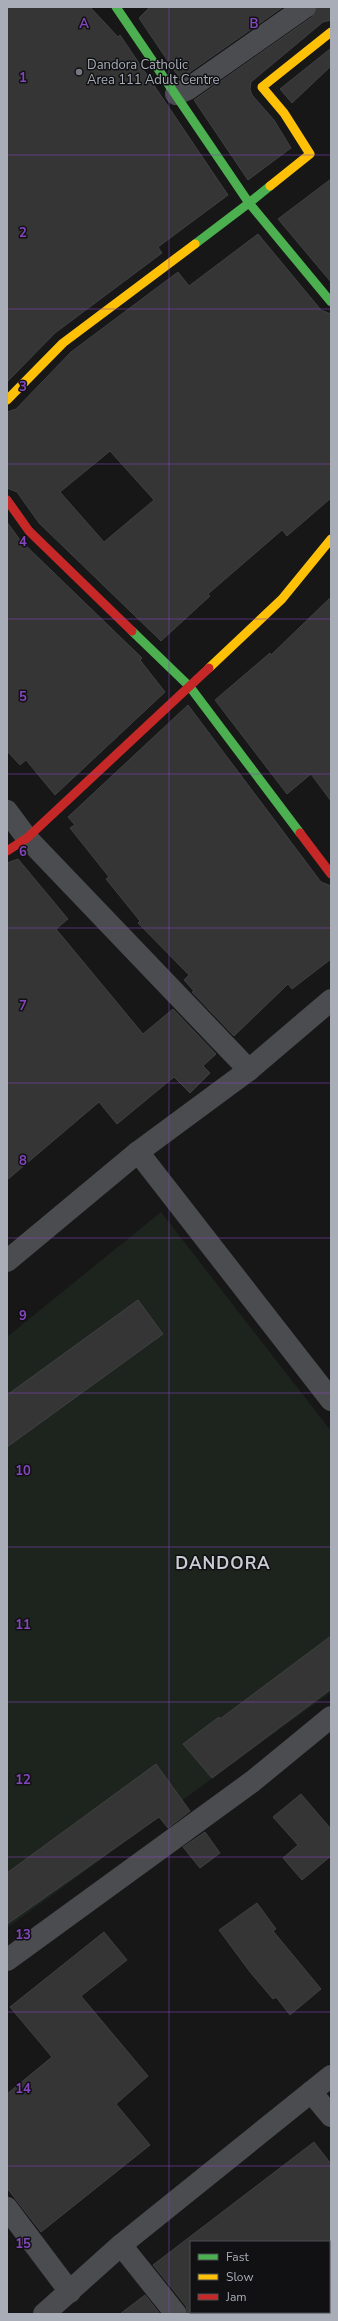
<svg xmlns="http://www.w3.org/2000/svg" width="338" height="2321" viewBox="0 0 338 2321" font-family="'Nunito Sans',sans-serif">
  <rect width="100%" height="100%" fill="#171717"/>
  <polygon fill="#1d241e" points="161,1212 331,1431 331,1692 7,1928 7,1337"/>
  <g fill="#353536" stroke="#3f4043" fill-rule="evenodd">
    <polygon points="7,7 90,7 118,37 120,35 228,195 158,247 162,253 55,333 7,382"/>
    <polygon points="150,7 283,7 180,79 139,18"/>
    <polygon points="317,7 331,7 331,20 323,22 251,82 250,89 252,95 274,120 291,148 248,180 194,100 312,17"/>
    <polygon points="330,49 331,66 292,103 280,89"/>
    <polygon points="331,179 331,282 278,219"/>
    <path d="M258 234 321 310 331 314V498L287 536 282 530 208 594 210 596 161 641 39 523 17 492 7 488V412L16 409 71 352 178 272 189 286ZM110 451 154 500 104 542 60 492Z"/>
    <polygon points="7,522 20,540 142,658 140,660 165,692 55,795 26,760 20,765 7,751"/>
    <polygon points="331,597 331,801 311,774 287,794 215,700 270,653 271,655"/>
    <polygon points="188,705 321,882 331,886 331,959 292,989 288,984 234,1036 192,992 194,991 184,980 189,975 138,923 140,921 106,879 109,877 70,828 75,825 68,817"/>
    <polygon points="18,859 68,919 56,929 143,1034 173,1009 216,1054 203,1066 210,1073 190,1093 174,1077 117,1124 99,1102 7,1180 7,863"/>
    <polygon points="138,1300 163,1334 7,1447 7,1395"/>
    <polygon points="331,1636 331,1689 212,1778 183,1744 219,1717 220,1719"/>
    <polygon points="156,1764 190,1811 168,1828 159,1817 7,1924 7,1873"/>
    <polygon points="301,1794 331,1829 331,1856 302,1880 283,1858 298,1845 273,1817"/>
    <polygon points="205,1832 220,1853 200,1868 183,1847"/>
    <polygon points="257,1903 276,1929 273,1931 321,1989 290,2015 276,1997 273,1999 250,1972 219,1930"/>
    <polygon points="104,1932 127,1960 81,1996 148,2076 116,2104 150,2145 41,2232 7,2188 7,2094 52,2057 10,2007"/>
    <polygon points="314,2142 331,2164 331,2242 191,2242 191,2314 188,2314 186,2306 153,2265"/>
    <polygon points="145,2295 160,2314 120,2314"/>
  </g>
  <g fill="none" stroke-linecap="round" stroke-linejoin="round">
    <g stroke="#4b4c50" stroke-width="22">
      <polyline points="176,94 188,89 305,7"/>
      <polyline points="7,811 27,838 249,1070"/>
      <polyline points="138,1152 331,1400"/>
      <polyline points="7,1261 138,1152 249,1070 331,1000"/>
      <polyline points="7,1960 253,1781 331,1717"/>
      <polyline points="311,2092 331,2116"/>
      <polyline points="7,2208 70,2292"/>
      <polyline points="121,2245 176,2314"/>
      <polyline points="44,2314 121,2245 331,2076"/>
    </g>
    <g stroke="#4caf50" stroke-width="9">
      <polyline points="116,7 249,203 270,186"/>
      <polyline points="195,244 249,203 331,302"/>
      <polyline points="132,631 190,687 300,833"/>
    </g>
    <g stroke="#ffc107" stroke-width="9">
      <polyline points="270,186 310,154 284,113 262,87 331,32"/>
      <polyline points="7,400 63,343 195,244"/>
      <polyline points="209,668 282,599 331,539"/>
    </g>
    <g stroke="#c62828" stroke-width="9">
      <polyline points="7,500 29,531 132,631"/>
      <polyline points="300,833 331,874"/>
      <polyline points="7,851 27,838 209,668"/>
    </g>
  </g>
  <path fill="none" stroke="#8446be" stroke-width="1" stroke-opacity="0.55" d="M169 7V2314M7 155H331M7 309H331M7 464H331M7 619H331M7 774H331M7 928H331M7 1083H331M7 1238H331M7 1393H331M7 1547H331M7 1702H331M7 1857H331M7 2012H331M7 2166H331"/>
  <circle fill="#757880" stroke="#111113" stroke-width="1.5" cx="79" cy="72" r="4"/>
  <g text-anchor="middle" dominant-baseline="central" stroke-width="3" stroke-linejoin="round" paint-order="stroke">
    <g font-size="13" fill="#a8adb8" stroke="#111113" text-anchor="start">
      <text x="87" y="65">Dandora Catholic<tspan x="87" dy="15">Area 111 Adult Centre</tspan></text>
    </g>
    <g font-size="17" font-weight="bold" letter-spacing="1" fill="#c9ccd4" stroke="#111113">
      <text x="223" y="1563">DANDORA</text>
    </g>
  </g>
  <g font-size="13" text-anchor="middle" font-weight="bold" fill="#8446be" stroke="#111113" stroke-width="3" stroke-linejoin="round" paint-order="stroke">
    <text x="84" y="28">A</text>
    <text x="254" y="28">B</text>
    <text x="23" y="82">1</text>
    <text x="23" y="237">2</text>
    <text x="23" y="391">3</text>
    <text x="23" y="546">4</text>
    <text x="23" y="701">5</text>
    <text x="23" y="856">6</text>
    <text x="23" y="1010">7</text>
    <text x="23" y="1165">8</text>
    <text x="23" y="1320">9</text>
    <text x="23" y="1475">10</text>
    <text x="23" y="1629">11</text>
    <text x="23" y="1784">12</text>
    <text x="23" y="1939">13</text>
    <text x="23" y="2093">14</text>
    <text x="23" y="2248">15</text>
  </g>
  <rect width="338" height="2321" fill="none" stroke="#a8adb8" stroke-width="16"/>
  <rect x="190" y="2241" width="140" height="72" fill="#111113" stroke="#4d4f55"/>
  <rect x="198" y="2254" width="20" height="6" fill="#4caf50" stroke="#4d4f55"/>
  <text x="226" y="2261" font-size="12" fill="#a8adb8">Fast</text>
  <rect x="198" y="2274" width="20" height="6" fill="#ffc107" stroke="#4d4f55"/>
  <text x="226" y="2281" font-size="12" fill="#a8adb8">Slow</text>
  <rect x="198" y="2294" width="20" height="6" fill="#c62828" stroke="#4d4f55"/>
  <text x="226" y="2301" font-size="12" fill="#a8adb8">Jam</text>
</svg>
